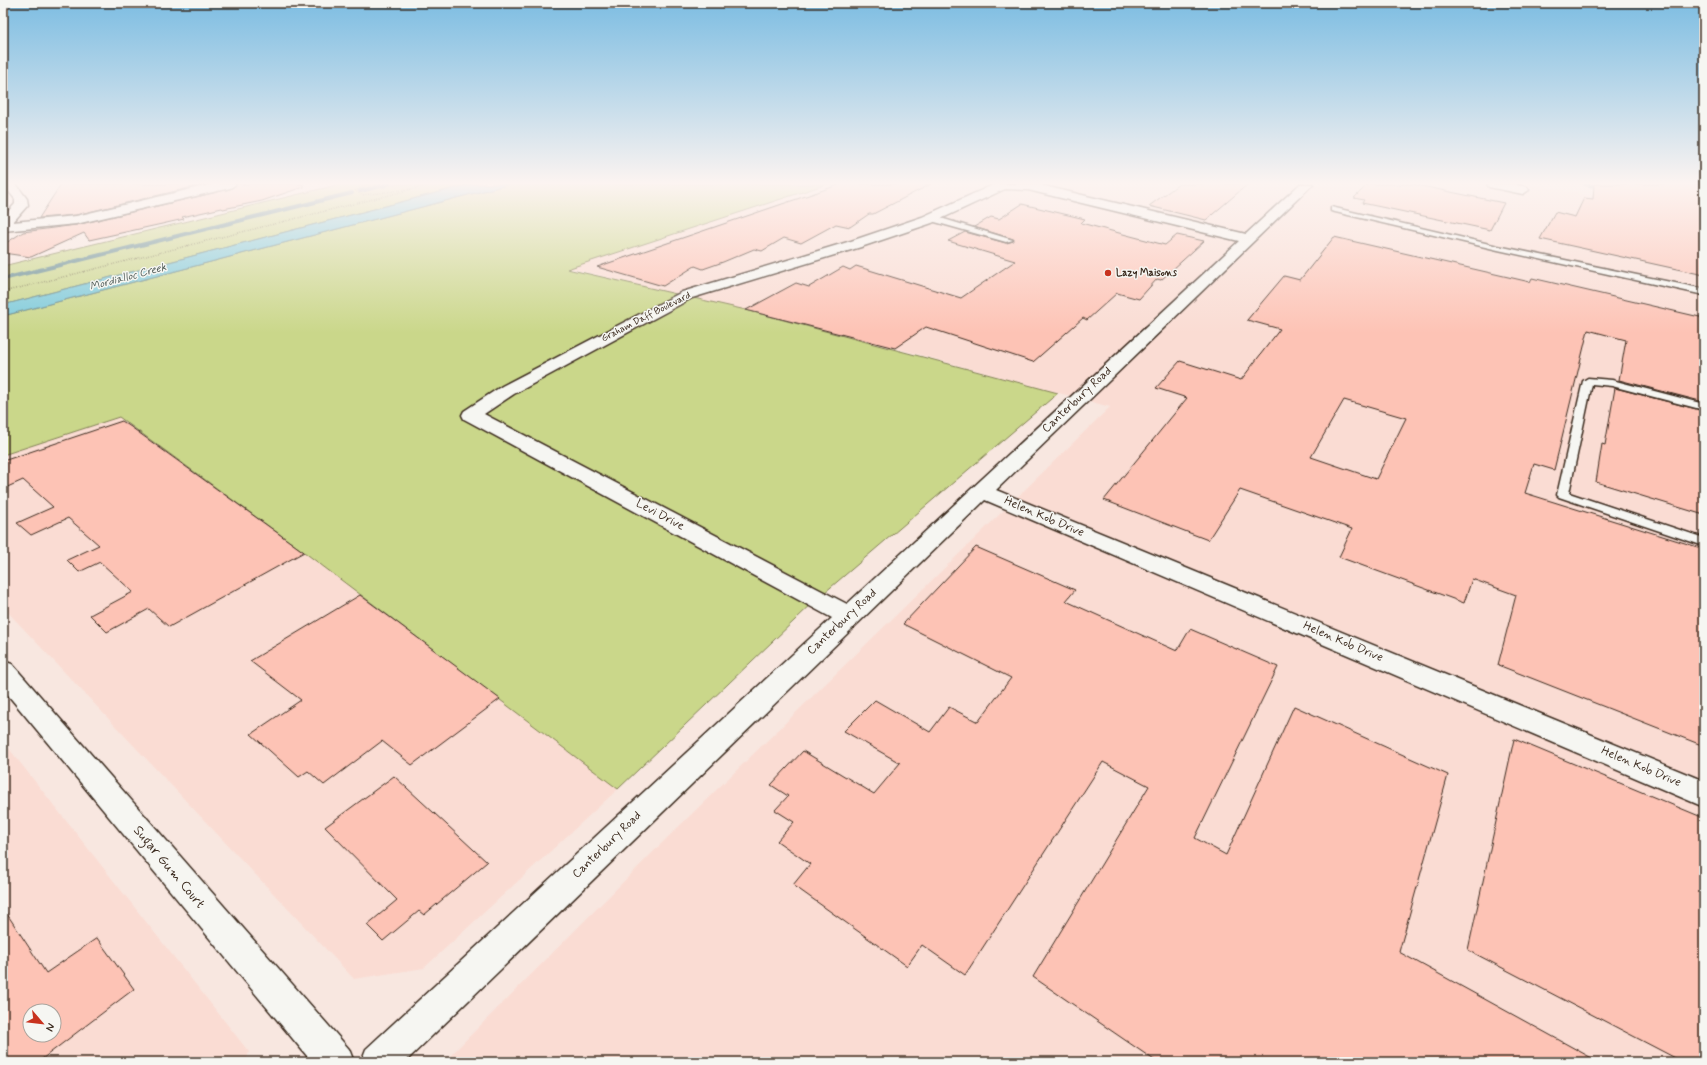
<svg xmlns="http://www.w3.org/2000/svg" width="1707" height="1065" viewBox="0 0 1707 1065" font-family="Mynerve,sans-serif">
  <rect width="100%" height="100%" fill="#f8e7e0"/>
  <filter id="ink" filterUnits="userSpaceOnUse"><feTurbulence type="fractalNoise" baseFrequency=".025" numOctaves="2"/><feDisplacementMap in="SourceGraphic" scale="8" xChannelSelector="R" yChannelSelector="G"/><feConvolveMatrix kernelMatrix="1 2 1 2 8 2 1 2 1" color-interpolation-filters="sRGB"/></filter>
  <g filter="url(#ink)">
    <g fill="#fadcd3" fill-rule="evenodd">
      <polygon points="824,184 1530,184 1704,217 1704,1062 444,1062 666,839 1110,407 895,348 561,266"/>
      <polygon points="119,417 304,552 618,789 424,968 354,979 3,607 3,455"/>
      <path d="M3 741 249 1052 246 1062H3ZM30 1011H54V1035H30Z"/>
    </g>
    <g fill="#cad78a" stroke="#828054">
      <polygon points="341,184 471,184 3,305 3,266"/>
      <polygon points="510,184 827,184 567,269 746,310 1058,393 817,599 618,789 304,552 119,417 3,455 3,316"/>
    </g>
    <polygon fill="#7ccada" stroke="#628a8f" points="471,184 510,184 3,316 3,305"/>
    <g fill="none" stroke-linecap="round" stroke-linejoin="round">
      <g stroke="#628a8f" stroke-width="4">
        <polyline points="1585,184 1600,187"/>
        <polyline points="360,191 389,184"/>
        <polyline points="3,279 352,193"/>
      </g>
    </g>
    <g fill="#fdc3b5" stroke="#3b2a1e" fill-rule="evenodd">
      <polygon points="61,184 205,184 76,215 39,218"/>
      <polygon points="237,184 303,184 303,187 262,201 223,209 222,208 182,217 184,219 162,224 89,240 84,233 31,257 3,253 3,245 23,232 76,225 230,189"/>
      <polygon points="841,184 931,184 873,214 869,214 850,227 836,224 801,243 784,238 762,251 754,249 723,262 703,269 695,266 663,286 597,267"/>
      <polygon points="1179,184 1248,184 1206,220 1149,206"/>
      <polygon points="1368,184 1412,184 1504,203 1490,230 1362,203 1364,200 1354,198"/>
      <polygon points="1594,184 1704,184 1704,275 1540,239 1555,212 1575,217 1584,198 1593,199"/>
      <polygon points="1022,204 1085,219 1081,223 1165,245 1177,235 1204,241 1161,280 1157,279 1139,299 1117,293 1087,320 1083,318 1033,362 926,327 895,348 746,310 796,283 809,287 843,267 850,270 856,266 961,298 1015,261 948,241 965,232 1006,243 1013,241 1013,239 974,227 991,217 999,219"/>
      <path d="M1334 237 1530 282 1532 278 1704 318V402L1619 380 1626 340 1588 330 1554 470 1534 464 1525 493 1704 549V746L1498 665 1516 595 1472 579 1464 603 1339 557 1352 529 1240 490 1208 540 1104 500 1187 398 1156 388 1180 361 1241 380 1280 329 1247 320 1284 276 1300 280ZM1344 400 1406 418 1376 479 1311 457Z"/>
      <polygon points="1615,388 1704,411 1704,515 1596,482 1602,444 1605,445"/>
      <polygon points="122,421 131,427 304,552 169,627 149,609 107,632 90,615 133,592 100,562 79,572 67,560 99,545 68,518 31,535 17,523 53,507 23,480 3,489 3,461"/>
      <polygon points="976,547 1075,590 1066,601 1177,651 1190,629 1278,667 1195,838 1226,855 1294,706 1448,775 1399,952 1599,1062 1157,1062 1033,977 1149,786 1103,762 965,975 922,945 907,966 793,885 810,864 777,841 794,822 775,810 788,796 771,785 803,751 874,794 900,763 844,731 875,700 930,732 949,707 978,722 1011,678 903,624"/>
      <polygon points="360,595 500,699 412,765 382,741 324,785 308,771 299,777 251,734 301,700 250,661"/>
      <polygon points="1514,739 1704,818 1704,1062 1683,1062 1468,950"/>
      <polygon points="394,776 487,862 424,915 419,911 383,941 367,925 397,900 325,827"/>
      <path d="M3 908 46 973 97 938 134 989 38 1062H3ZM30 1011H54V1035H30Z"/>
    </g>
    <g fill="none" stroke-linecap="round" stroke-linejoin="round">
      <g stroke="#3b2a1e" stroke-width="3">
        <g id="service">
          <polygon points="1331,207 1498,246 1704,289 1704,295 1498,250 1331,211"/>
          <polygon points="928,216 934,216 1013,240 1006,242 928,220"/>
          <polygon points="1588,378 1612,380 1704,404 1704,410 1612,386 1592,384 1569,493 1704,538 1704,546 1559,497 1557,495 1583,381"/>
        </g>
      </g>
      <g stroke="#3b2a1e" stroke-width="3">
        <g id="minor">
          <polygon points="3,184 16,184 27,199 28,205 13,222 76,216 213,184 236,184 230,188 76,224 3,231 3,217 15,204 15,199"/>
          <path d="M995 184H1036L1246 234 1300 184H1313L996 490 1704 781V807L985 500 405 1062H361L366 1049 832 618 464 419 462 415 464 411 502 386 682 292 851 241 922 217ZM1005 189 1028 190 1239 241 847 604 484 414 514 394 692 298 861 247 932 223Z"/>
          <polygon points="1487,184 1513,184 1527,187 1529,190 1523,194 1489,187"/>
          <polygon points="3,661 12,664 349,1049 354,1062 312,1062 3,689"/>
        </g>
      </g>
      <g stroke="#3b2a1e" stroke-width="1.5" stroke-dasharray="0.5 2" stroke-linecap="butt">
        <polyline points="369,184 355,191 362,195 411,189"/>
        <polyline points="3,292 433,184"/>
      </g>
      <use href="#service" fill="#f6f6f2" fill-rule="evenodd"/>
      <use href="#minor" fill="#f6f6f2" fill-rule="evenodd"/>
    </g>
  </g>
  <linearGradient id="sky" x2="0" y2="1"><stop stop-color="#7dbde2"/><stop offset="0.55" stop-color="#fcf4f1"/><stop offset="1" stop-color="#fcf4f1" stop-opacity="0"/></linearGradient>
  <rect width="1707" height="333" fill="url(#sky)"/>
  <circle fill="#c8321e" stroke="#f6f6f2" stroke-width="1.5" cx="1108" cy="273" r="4"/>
  <g text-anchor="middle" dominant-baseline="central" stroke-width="3" stroke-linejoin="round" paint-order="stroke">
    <g font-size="10" font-weight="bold" fill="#3b2a1e" stroke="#f6f6f2" text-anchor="start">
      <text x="1116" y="273">Lazy Maisons</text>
    </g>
    <g font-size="10" fill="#3b2a1e" stroke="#f6f6f2">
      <text transform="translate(646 317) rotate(-27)">Graham Daff Boulevard</text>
    </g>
    <g font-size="11" font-style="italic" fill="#4e5a56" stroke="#f6f6f2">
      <text transform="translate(128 277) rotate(-15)">Mordialloc Creek</text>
    </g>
    <g font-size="12" fill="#3b2a1e" stroke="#f6f6f2">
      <text transform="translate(1077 400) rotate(-43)">Canterbury Road</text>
      <text transform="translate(660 515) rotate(28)">Levi Drive</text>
      <text transform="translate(1044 517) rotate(23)">Helen Kob Drive</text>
      <text transform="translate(842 622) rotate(-43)">Canterbury Road</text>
      <text transform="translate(1343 642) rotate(23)">Helen Kob Drive</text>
      <text transform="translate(1641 767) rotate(23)">Helen Kob Drive</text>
      <text transform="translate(607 845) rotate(-44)">Canterbury Road</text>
    </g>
    <g font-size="14" fill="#3b2a1e" stroke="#f6f6f2">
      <text transform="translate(169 867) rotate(50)">Sugar Gum Court</text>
    </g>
  </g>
  <rect width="1707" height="1065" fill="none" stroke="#f6f6f2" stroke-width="16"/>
  <rect x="8" y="8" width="1691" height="1049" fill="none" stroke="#3b2a1e" stroke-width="1.5" filter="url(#ink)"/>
  <g transform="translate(42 1023) rotate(118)"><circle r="19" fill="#f6f6f2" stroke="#aba49d"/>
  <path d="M0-3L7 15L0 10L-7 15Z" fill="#c8321e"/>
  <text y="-6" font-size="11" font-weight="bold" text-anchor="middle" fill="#3b2a1e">N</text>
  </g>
</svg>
